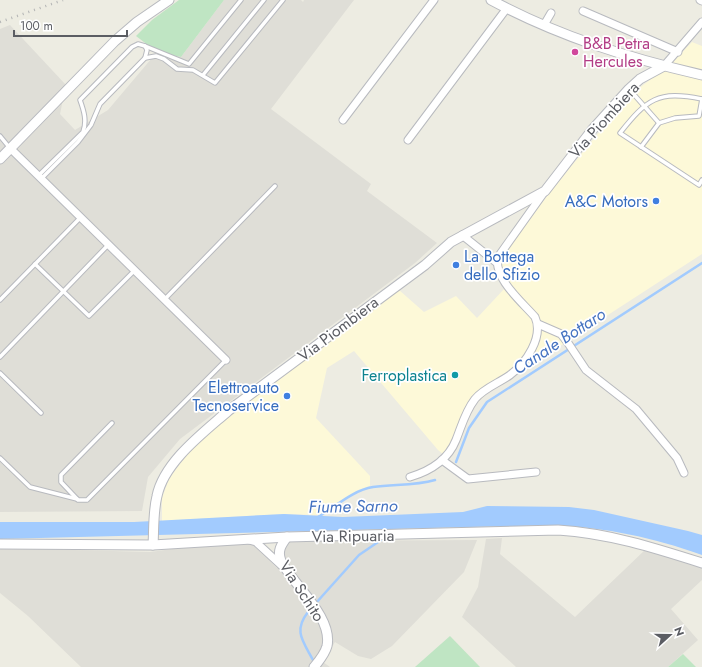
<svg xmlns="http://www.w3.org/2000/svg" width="702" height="667" viewBox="0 0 702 667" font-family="Jost,sans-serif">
  <rect width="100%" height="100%" fill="#edece2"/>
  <polygon fill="#fdf9d8" points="692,42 702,46 702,254 489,392 475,405 467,419 449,459 438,450 354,351 327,368 316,418 370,476 370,486 358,490 319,515 284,514 162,521 162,498 169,479 188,453 215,427 399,290 424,312 456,296 477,318 505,288 500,266 504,254 551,191 629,96 673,62"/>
  <g fill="#dfded7">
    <polygon points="224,0 301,0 303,2 304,0 354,0 271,109 371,184 367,191 437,243 415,263 180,439 148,477 142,511 0,512 0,29 10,25 66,85 60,114 75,130 108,110 157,52 181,57"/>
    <polygon points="502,538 500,554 575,617 647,548 702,567 702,580 671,609 698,640 668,667 516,667 462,617 478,587 486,539"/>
    <polygon points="477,540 464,572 392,646 371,659 358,656 335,642 323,662 330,667 81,667 28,616 0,593 0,548 150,552 202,545 244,543 253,545 277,568 287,563 282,554 288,541"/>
  </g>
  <g fill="#bfe5c3">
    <polygon points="179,0 224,0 181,57 157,52 136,36 152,20"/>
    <polygon points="450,636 480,667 415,667"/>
    <polygon points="683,654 696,667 668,667"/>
  </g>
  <path fill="#a2cbfe" d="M487 506 569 507 594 510 688 531 702 535V555C652 537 607 528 554 525L0 539V522H134L284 514 343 517 463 512Z"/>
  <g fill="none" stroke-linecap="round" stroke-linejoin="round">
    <g stroke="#a2cbfe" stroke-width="2.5">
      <polyline points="456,462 469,428 487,402 702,263"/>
      <path d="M318 517C335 507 353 490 373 487 394 484 414 486 435 480"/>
      <polyline points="316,603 359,555 381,540"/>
      <path d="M308 612C293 631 303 641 313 660"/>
    </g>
    <g stroke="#b8babf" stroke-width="5.5">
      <g id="service">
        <polyline points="145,46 147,50 145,58"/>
        <polyline points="203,75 264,0"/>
        <polyline points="630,90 659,123"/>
        <path d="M702 99C658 90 647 99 620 133L699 185 702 180"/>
        <polyline points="0,136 9,147"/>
        <polyline points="641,147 659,123 675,118 699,116 702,99"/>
        <path d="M39 175 83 132C87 121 84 111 80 100L132 47 138 44 145 46 189 64 241 0"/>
        <polyline points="42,178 78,142 91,125 100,104 145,58 156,56 164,59 177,69 193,70 215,83 283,0"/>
        <polyline points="35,264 89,316 135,270"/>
        <polyline points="0,300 81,217"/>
        <polyline points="164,300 275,186"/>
        <polyline points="0,357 109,244"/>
        <polyline points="0,373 41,413"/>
        <polyline points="112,423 61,475 61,482 78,500 87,500 226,360"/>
        <polyline points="0,458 30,487 77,499"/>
      </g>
    </g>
    <g stroke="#b8babf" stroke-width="9">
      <g id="minor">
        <polyline points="700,0 702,1"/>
        <polyline points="583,11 678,52"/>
        <polyline points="544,25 551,13"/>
        <polyline points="664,66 702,22"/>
        <polyline points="343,120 434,0"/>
        <polyline points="408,140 507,8"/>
        <polyline points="10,148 226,360"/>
        <polyline points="462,235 497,263"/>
        <polyline points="538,324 561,334 568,343 586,370 636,409 677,458 684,473"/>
        <polyline points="442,460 468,479 536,472"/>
        <path d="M410 477C430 471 448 460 456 440 462 425 465 412 475 399 484 388 499 383 510 375 526 363 544 337 535 317 522 302 493 278 498 257L545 191"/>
        <polyline points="249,540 256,542 283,567"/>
      </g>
    </g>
    <g stroke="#b8babf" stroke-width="11">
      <g id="tertiary">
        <path d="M491 0C558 36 628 58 702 75"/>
        <polyline points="0,159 115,41 137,22 169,0"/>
        <path d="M287 537C281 545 277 551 281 561 294 586 333 617 327 646 325 654 319 661 314 667"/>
        <path d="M0 544 153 545 287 537 558 530C608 533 655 548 702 563"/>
        <path d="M153 545C154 529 153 512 157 496 164 462 203 433 228 411L425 265 451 242 545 191 592 130 629 89 640 79 664 66"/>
      </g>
    </g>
    <use href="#service" stroke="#fff" stroke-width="3.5"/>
    <use href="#minor" stroke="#fff" stroke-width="7"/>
    <use href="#tertiary" stroke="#fff" stroke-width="9"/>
    <polyline stroke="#b3b4b4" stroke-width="2.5" stroke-dasharray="1 5" stroke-linecap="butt" points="0,22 63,0"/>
  </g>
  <circle fill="#d1479c" stroke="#fff" stroke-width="1.5" cx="575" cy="52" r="4"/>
  <g fill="#3f7fe0" stroke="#fff" stroke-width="1.5">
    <circle cx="656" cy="201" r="4"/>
    <circle cx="456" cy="265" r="4"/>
    <circle cx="287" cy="396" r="4"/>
  </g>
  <circle fill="#0f9aa8" stroke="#fff" stroke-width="1.5" cx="455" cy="375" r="4"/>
  <g text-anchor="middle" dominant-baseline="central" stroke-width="3.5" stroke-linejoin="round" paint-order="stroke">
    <g font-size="16" fill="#b23c85" stroke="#fff" text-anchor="start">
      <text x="583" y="43">B&amp;B Petra<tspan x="583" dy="18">Hercules</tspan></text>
    </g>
    <g font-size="16" fill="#5b5d63" stroke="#fff">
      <text transform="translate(604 120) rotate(-48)">Via Piombiera</text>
      <text transform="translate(338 329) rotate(-37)">Via Piombiera</text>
      <text transform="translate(353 536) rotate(-1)">Via Ripuaria</text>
      <text transform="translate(302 591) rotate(57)">Via Schito</text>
    </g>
    <g font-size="16" fill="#366cbe" stroke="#fff" text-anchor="end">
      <text x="648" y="201">A&amp;C Motors</text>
      <text x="464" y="256" text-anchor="start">La Bottega<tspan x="464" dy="18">dello Sfizio</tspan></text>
      <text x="279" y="387">Elettroauto<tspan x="279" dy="18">Tecnoservice</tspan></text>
    </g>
    <g font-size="16" fill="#0d838f" stroke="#fff" text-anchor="end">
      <text x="447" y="375">Ferroplastica</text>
    </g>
    <g font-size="17" font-style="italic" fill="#4573c1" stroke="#fff">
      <text transform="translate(559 341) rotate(-33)">Canale Bottaro</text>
      <text transform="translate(353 506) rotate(-1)">Fiume Sarno</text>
    </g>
  </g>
  <g transform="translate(670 635) rotate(69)" stroke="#ffffff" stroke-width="3" paint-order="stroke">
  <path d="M0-3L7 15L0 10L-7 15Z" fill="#5b5d63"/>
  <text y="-6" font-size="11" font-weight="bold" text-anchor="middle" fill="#5b5d63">N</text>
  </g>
  <path d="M14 30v6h113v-6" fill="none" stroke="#5b5d63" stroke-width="2"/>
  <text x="20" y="30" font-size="12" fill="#5b5d63" stroke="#ffffff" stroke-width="3" paint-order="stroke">100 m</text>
</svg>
